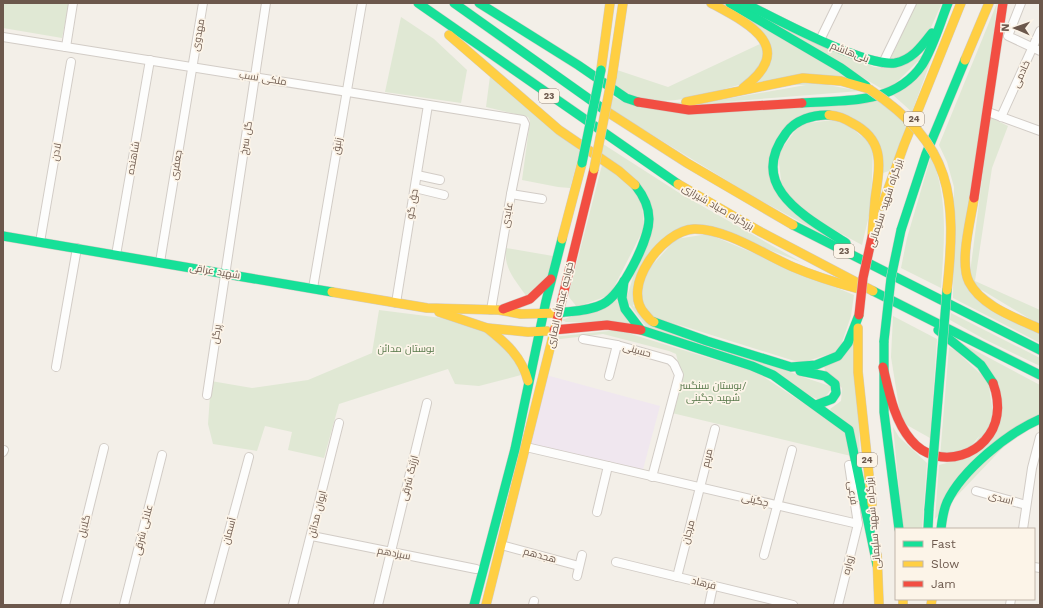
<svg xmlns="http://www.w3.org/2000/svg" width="1043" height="608" viewBox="0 0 1043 608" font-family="'Work Sans',Cairo,sans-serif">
  <rect width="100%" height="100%" fill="#f3efe8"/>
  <polygon fill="#f0e7ef" points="546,375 660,406 642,473 528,444"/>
  <g fill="#e0e8d4">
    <polygon points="3,3 69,3 62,38 3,28"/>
    <polygon points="716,3 723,3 861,85 753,85 769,48"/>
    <polygon points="916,3 942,3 928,34 912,52 890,60"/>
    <polygon points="952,3 912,112 893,95 907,87"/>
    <polygon points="997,3 966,280 1040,334 1040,343 953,298 954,187 947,162 939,145"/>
    <polygon points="745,7 874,67 889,68 925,54 887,92"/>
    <polygon points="401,17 434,39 467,70 461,103 385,92"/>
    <path d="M762 43 765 56 747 83C718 90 683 104 652 100 639 99 626 92 613 88L617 70 668 87Z"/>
    <polygon points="490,76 580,151 570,188 558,187 522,180 530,121 528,117 486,107"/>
    <polygon points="817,83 860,91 697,104"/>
    <polygon points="612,96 626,103 878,100 908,124 889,171 883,173 850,116 790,123 772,181 846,247 749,194 610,109"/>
    <polygon points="990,117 1008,126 992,168 975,281 1040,310 1040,325 975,286 970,273"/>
    <polygon points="841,119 873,146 871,207 862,245 816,220 782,189 778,154 800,124"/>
    <polygon points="603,144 681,194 801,262 715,229 666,238 633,306 800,376 833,387 822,401 647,328 626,300 652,215 600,155"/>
    <path d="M931 156C949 198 944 244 941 288L901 268 907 238Z"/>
    <polygon points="602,165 626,181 642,204 644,228 610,295 577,307 569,297 569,293"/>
    <polygon points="708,234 854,295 851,316 839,351 801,363 651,316 641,302 645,273 676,239"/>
    <path d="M506 248 553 256 548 275 527 297C516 281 503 268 506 248Z"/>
    <polygon points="616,299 629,323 566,322 562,320"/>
    <polygon points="379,310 450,319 486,331 510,349 521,375 479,386 455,384 448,369 339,404 324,458 288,450 292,432 265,426 257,451 213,444 208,424 211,381 252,388 308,380 372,353"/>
    <polygon points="951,313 1040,358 1040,366 984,339 950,320"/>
    <polygon points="893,316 937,339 930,438 905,424 900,413 891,357"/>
    <polygon points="618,330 758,373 844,430 851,456 672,413 682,378 676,354 669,351 603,334 552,340 552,337"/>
    <polygon points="855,335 860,456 854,435 830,409 841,401 842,388 825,371 824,365"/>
    <polygon points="950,337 1040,385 1040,416 1030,419 935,519 939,465 966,458 1002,399"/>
    <polygon points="949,347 956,351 988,381 994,419 970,447 940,457"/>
    <polygon points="893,427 899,437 927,463 922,529 903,529"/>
  </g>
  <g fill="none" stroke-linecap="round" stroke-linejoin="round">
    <g stroke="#d2ccc6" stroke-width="10">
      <g id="street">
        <polyline points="1021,3 1008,36 1040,51"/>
        <polyline points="3,37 523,120 525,124 511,194 491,310"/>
        <polyline points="820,40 838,3"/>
        <polyline points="66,47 73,3"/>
        <polyline points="883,63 912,3"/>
        <polyline points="988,112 1040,131"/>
        <polyline points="1001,117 1040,31"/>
        <polyline points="417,175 440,180"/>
        <polyline points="415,188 444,195"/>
        <polyline points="511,194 542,199"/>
        <polyline points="40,242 71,62"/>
        <polyline points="116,255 150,60"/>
        <polyline points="160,262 203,3"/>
        <polyline points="313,288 362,3"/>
        <polyline points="396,303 428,105"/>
        <polyline points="583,339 617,345"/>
        <polyline points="56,367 77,248"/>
        <polyline points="609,376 617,345 670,360 674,364 679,375 652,477"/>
        <polyline points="207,395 266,3"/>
        <polyline points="526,447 858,524"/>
        <polyline points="3,452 4,450"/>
        <polyline points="976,491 1026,505"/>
        <polyline points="597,512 608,466"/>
        <polyline points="1023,529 1032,468 1040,437"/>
        <polyline points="312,536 476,569"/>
        <polyline points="501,545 579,566"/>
        <polyline points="764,555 792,450"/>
        <polyline points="616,562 793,605"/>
        <polyline points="1034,567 1040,568"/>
        <polyline points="577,576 582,555"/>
        <polyline points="677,577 715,429"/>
        <polyline points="65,605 104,448"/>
        <polyline points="124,605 162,455"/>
        <polyline points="209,605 249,457"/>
        <polyline points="293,605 339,423"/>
        <polyline points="378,605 427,403"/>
        <polyline points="533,605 534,601"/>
        <polyline points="709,605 713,586"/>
        <polyline points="838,605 858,524 849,465"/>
        <polyline points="1010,605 1011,599"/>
      </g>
    </g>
    <g stroke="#d2cbc4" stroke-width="10">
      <g id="fast">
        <polyline points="418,3 678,184"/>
        <polyline points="454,3 606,111"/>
        <polyline points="479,3 578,65 626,98 638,102"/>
        <polyline points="730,3 841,68 866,86"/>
        <path d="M744 3C775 18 864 67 895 63 912 60 922 46 932 33"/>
        <path d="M802 103C845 100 895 105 922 65 934 46 940 23 948 3"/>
        <path d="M829 115C814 114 795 120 786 133 746 187 806 217 846 243"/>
        <polyline points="793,225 1040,350"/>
        <polyline points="901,230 926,154 965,60"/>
        <polyline points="3,236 332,292"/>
        <polyline points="624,281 622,298 625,309 641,330 752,366 773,375 849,430 877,565"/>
        <polyline points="873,291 1040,375"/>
        <path d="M558 313C573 311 590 311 603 304 622 294 649 240 649 219 649 206 643 195 635 185"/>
        <polyline points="654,322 707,341 791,367 816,365 838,356 848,343 859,315"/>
        <polyline points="938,330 981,365 993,383"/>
        <polyline points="884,341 884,412 899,529"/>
        <polyline points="800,371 825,376 835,384 836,393 832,399 816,405"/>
        <polyline points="928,529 929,509"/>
        <path d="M941 529C942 520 943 511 947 502 962 470 1008 433 1040 419"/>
        <polyline points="474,605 515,449 546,301 562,239"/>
      </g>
    </g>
    <g stroke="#d2cbc4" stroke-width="10">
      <g id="slow">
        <path d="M711 3C748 23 798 47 743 88"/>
        <polyline points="449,35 559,130 619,171 635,185"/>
        <polyline points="965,60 989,3"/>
        <polyline points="601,70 610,3"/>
        <polyline points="612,77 623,3"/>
        <polyline points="686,102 803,78 841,81 869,89"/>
        <polyline points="606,111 687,163 793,225"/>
        <path d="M829 115C839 116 844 118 852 123 887 141 879 168 875 200 874 212 873 225 872 237"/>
        <polyline points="678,184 759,231 873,291"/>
        <path d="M974 198C971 219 959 262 969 282 982 307 1017 318 1040 329"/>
        <polyline points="882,206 904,145 961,3"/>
        <polyline points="562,239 582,163"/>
        <polyline points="332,292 427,308 499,310 521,314 558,313"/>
        <polyline points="439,312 487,328 528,332 547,331"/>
        <path d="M654 322C650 321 648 317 645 314 620 287 663 230 694 229 725 228 765 255 793 267 814 276 837 283 859 289"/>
        <path d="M487 328C506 343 522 357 528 381"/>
        <polyline points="858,328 858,372 872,504"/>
        <polyline points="877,555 879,605"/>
        <polyline points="903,599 903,605"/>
        <polyline points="486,605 557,320"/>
        <polyline points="931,605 932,599"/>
      </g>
    </g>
    <g stroke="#d2cbc4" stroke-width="10">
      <g id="jam">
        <polyline points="638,102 689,110 802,103"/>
        <polyline points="974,198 1003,3"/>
        <polyline points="503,309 530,299 551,279"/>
        <polyline points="557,320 594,169"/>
        <polyline points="554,330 607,325 641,330"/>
        <path d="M883 367C889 392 894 420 911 440 938 473 991 455 997 415 999 403 997 394 993 383"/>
      </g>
    </g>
    <use href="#street" stroke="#fdfdfc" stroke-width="8"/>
    <use href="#fast" stroke="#16e098" stroke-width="9"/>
    <use href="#slow" stroke="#ffcf43" stroke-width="9"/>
    <use href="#jam" stroke="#f24e42" stroke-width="9"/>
    <g stroke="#d2cbc4" stroke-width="10" stroke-linecap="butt">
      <g id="fast-bridge">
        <polyline points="582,163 601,70"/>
        <polyline points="884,341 891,278 901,230"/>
        <polyline points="929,509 947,290"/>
      </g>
    </g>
    <g stroke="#d2cbc4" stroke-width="10" stroke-linecap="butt">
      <g id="slow-bridge">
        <path d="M869 89C953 145 957 196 947 290"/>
        <polyline points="594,169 612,77"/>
      </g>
    </g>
    <g stroke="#d2cbc4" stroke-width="10" stroke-linecap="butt">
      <polyline id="jam-bridge" points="859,315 863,278 872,237"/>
    </g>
    <use href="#fast-bridge" stroke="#16e098" stroke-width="9"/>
    <use href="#slow-bridge" stroke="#ffcf43" stroke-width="9"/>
    <use href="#jam-bridge" stroke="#f24e42" stroke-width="9"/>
  </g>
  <g text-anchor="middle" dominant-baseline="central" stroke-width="3.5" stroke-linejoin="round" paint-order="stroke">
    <g fill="#fcf4e8" stroke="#97877b" stroke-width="1">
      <rect x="539" y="89" width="20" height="14" rx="3"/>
      <rect x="904" y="112" width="20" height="14" rx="3"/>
      <rect x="834" y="244" width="20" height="14" rx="3"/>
      <rect x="857" y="453" width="20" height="14" rx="3"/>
    </g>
    <g font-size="9" font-weight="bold" fill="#6c584c">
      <text x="549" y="96">23</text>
      <text x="914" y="119">24</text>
      <text x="844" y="251">23</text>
      <text x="867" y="460">24</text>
    </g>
    <g font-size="10" fill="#6c584c" stroke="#fcf4e8">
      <text transform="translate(198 35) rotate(-80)">مهدوی</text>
      <text transform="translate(850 52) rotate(21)">بنی‌هاشم</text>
      <text transform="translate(1021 74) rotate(-66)">خادمی</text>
      <text transform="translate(263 78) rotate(9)">ملکی نسب</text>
      <text transform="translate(246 138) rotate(-81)">گل سرخ</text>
      <text transform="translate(337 146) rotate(-80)">زنبق</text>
      <text transform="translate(56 152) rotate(-80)">لادن</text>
      <text transform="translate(133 158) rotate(-80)">شاهنده</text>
      <text transform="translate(176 165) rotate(-81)">جعفری</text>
      <text transform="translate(885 203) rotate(-72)">بزرگراه شهید سلیمانی</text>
      <text transform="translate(412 204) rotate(-81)">حق گو</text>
      <text transform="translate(718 207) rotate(30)">بزرگراه صیاد شیرازی</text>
      <text transform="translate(507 215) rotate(-80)">عابدی</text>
      <text transform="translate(215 271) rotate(9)">شهید عراقی</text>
      <text transform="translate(560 305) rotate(-77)">خواجه عبدالله انصاری</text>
      <text transform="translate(216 334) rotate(-81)">پرگل</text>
      <text transform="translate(637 350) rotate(16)">حسینی</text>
      <text transform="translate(707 458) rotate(-76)">مریم</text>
      <text transform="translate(409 478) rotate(-76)">ارژنگ شرقی</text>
      <text transform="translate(853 493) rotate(82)">فرعی</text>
      <text transform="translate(1001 498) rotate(15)">اسدی</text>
      <text transform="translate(755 500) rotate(13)">چگینی</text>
      <text transform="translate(317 514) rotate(-76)">ایوان مدائن</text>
      <text transform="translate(873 523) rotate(-95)">بزرگراه شهید سلیمانی</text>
      <text transform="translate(84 526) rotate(-76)">گلایل</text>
      <text transform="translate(143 530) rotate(-76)">علائی شرقی</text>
      <text transform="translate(229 531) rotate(-75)">آسمان</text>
      <text transform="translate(688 532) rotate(-75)">مرجان</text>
      <text transform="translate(394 553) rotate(11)">سیزدهم</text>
      <text transform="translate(540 555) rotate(15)">هجدهم</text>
      <text transform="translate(848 565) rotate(-76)">زواره</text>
      <text transform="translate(704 583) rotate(14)">فرهاد</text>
    </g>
    <g font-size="10" fill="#567749" stroke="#fcf4e8">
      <text x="406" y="348">بوستان مدائن</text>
      <text x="713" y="385">بوستان سنگسر/<tspan x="713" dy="12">شهید چگینی</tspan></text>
    </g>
  </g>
  <rect width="1043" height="608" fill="none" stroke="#6c584c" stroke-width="8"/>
  <rect x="895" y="528" width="140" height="72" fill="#fcf4e8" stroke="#c2b6aa"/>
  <rect x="903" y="541" width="20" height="6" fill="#16e098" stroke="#c2b6aa"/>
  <text x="931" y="548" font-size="12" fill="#6c584c">Fast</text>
  <rect x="903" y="561" width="20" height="6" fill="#ffcf43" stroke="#c2b6aa"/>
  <text x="931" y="568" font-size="12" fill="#6c584c">Slow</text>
  <rect x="903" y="581" width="20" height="6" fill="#f24e42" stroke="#c2b6aa"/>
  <text x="931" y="588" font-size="12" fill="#6c584c">Jam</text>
  <g transform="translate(1015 28) rotate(272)" stroke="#fcf4e8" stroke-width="3" paint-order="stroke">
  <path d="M0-3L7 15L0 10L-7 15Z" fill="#6c584c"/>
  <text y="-6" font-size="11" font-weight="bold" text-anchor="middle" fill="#6c584c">N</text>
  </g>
</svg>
